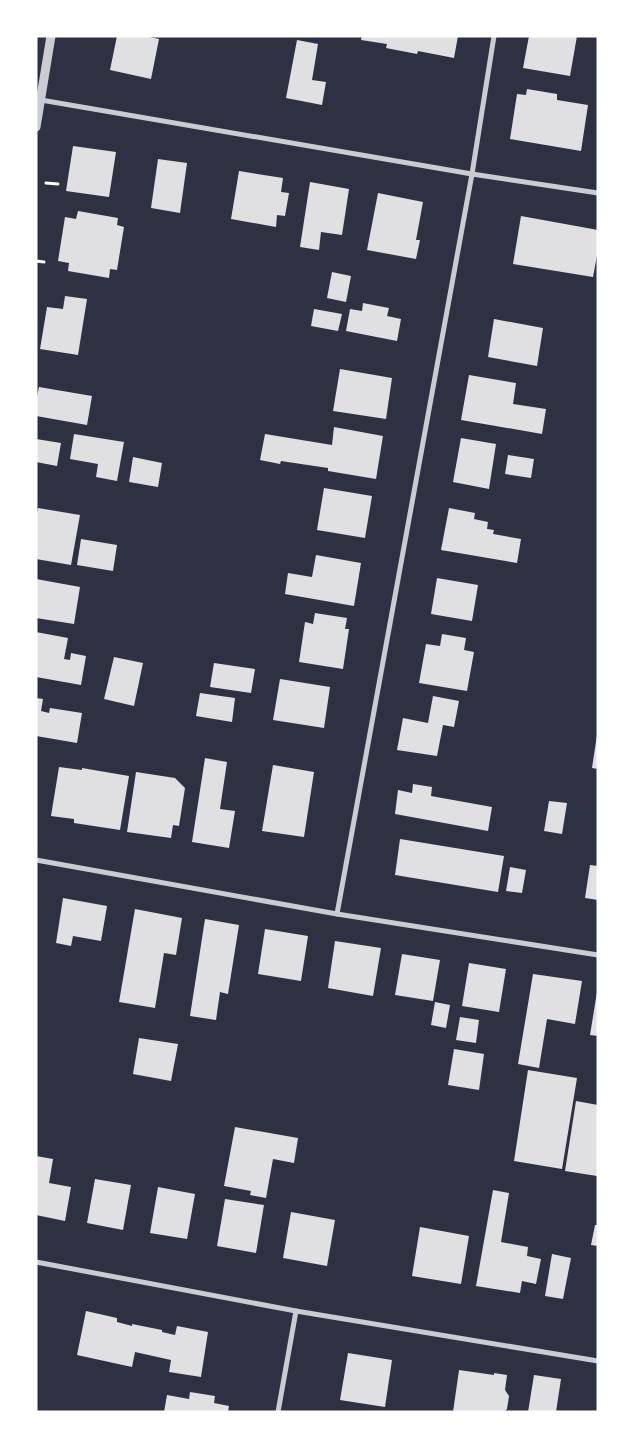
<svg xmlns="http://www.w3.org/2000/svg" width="634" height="1448" viewBox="0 0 634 1448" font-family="'Varela Round',sans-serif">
  <rect width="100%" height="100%" fill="#2d3142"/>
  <g fill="#e0e0e3">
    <polygon points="117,36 145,36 159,39 151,79 110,70"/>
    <polygon points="362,36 458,36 454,58 418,51 417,54 386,48 387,44 361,40"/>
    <polygon points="529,36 577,36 570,76 523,68"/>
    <polygon points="297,40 318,44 312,80 326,82 322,105 286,98"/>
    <polygon points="527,89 557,94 557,100 588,105 581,151 510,139 517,94 526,95"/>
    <polygon points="73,146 116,152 109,197 66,191"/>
    <polygon points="158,159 187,163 180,213 151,208"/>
    <polygon points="239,171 283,178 281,192 289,193 285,216 277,215 276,227 231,219"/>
    <polygon points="310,182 349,189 342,235 321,232 319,250 300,247"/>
    <polygon points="378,193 423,202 416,240 420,240 416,259 367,250"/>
    <polygon points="78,211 118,218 117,225 124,227 117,270 110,269 109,278 68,271 69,263 58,261 65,217 76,219"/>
    <polygon points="521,216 598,230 598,250 593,277 513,264"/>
    <polygon points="332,272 351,276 346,302 327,298"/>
    <polygon points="65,296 87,299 78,355 40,349 47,307 63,309"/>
    <polygon points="363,303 389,308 387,316 401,319 397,341 346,331 350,309 362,311"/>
    <polygon points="314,309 342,314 338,331 311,326"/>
    <polygon points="494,319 543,328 537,366 488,357"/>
    <polygon points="340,369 392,378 386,419 333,411"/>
    <polygon points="469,375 516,383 513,404 546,409 542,434 461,420"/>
    <polygon points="39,387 92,396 87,425 36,416 36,401"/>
    <polygon points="334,427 383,436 376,479 328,471 328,468 281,461 280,464 260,460 265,434 332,445"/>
    <polygon points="74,434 124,442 117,481 96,477 98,464 70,459"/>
    <polygon points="461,438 496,444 489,489 453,482"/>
    <polygon points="36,439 61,443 57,466 36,462"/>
    <polygon points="508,455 534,459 531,478 505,474"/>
    <polygon points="133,457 162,463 158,487 129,482"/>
    <polygon points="324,488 372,496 365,538 317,530"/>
    <polygon points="38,508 80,515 71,565 36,559 36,518"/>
    <polygon points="449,508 475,513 474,519 488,522 487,529 494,530 493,534 521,539 517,563 441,550"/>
    <polygon points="81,539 117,545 113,571 77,565"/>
    <polygon points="316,555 361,563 354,606 285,594 288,573 312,577"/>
    <polygon points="437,578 478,585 472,621 431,614"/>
    <polygon points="36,579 80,587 74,624 36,618"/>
    <polygon points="315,613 347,618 345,629 349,629 343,669 299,662 305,622 313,624"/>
    <polygon points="36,632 68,638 64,659 70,660 71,653 86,656 81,685 36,677"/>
    <polygon points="442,634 466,638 464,650 474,652 467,691 419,683 426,644 440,646"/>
    <polygon points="114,657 143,663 134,706 104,699"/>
    <polygon points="214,663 255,669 251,693 210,687"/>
    <polygon points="280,679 330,687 324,728 273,720"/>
    <polygon points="200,693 235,698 232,722 196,716"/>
    <polygon points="433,696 459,701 454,727 443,725 437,756 397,750 403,718 428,723"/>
    <polygon points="36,698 43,699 41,711 49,713 50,708 82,713 77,743 36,736"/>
    <polygon points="597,735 598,735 598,769 592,768"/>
    <polygon points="205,758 227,762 220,809 235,811 229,848 192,842"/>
    <polygon points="273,765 314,772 304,837 262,831"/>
    <polygon points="59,767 82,770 82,768 129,776 120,830 74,823 74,819 51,816"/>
    <polygon points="136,772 175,778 185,788 179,826 173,825 171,838 127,832"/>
    <polygon points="413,784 432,787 431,796 492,807 488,831 395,814 398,790 412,793"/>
    <polygon points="549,801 567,803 562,834 544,831"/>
    <polygon points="400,839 504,856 498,892 395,875"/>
    <polygon points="590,865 598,866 598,900 585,898"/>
    <polygon points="510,867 526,870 522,893 506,891"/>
    <polygon points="63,898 107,906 101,941 73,936 71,946 56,943"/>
    <polygon points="135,909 182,918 176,955 164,953 155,1008 119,1002"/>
    <polygon points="205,919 239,925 228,994 220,992 216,1020 190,1016"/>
    <polygon points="265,929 308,936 301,981 258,974"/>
    <polygon points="335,941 381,948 373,996 328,988"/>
    <polygon points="402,954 440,960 433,1001 395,995"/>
    <polygon points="469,963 506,969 499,1012 462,1006"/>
    <polygon points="533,974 582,981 575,1024 547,1019 539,1068 518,1064"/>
    <polygon points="597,992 598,992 598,1036 590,1035"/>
    <polygon points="435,1002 450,1005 446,1028 431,1025"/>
    <polygon points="460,1017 479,1020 476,1043 456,1040"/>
    <polygon points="139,1038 178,1044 171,1081 133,1074"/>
    <polygon points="454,1049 484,1054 479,1090 448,1085"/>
    <polygon points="528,1070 577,1078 562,1169 514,1161"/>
    <polygon points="576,1101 598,1105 597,1176 565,1171"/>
    <polygon points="235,1127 298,1138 294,1163 273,1159 266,1198 250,1195 251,1191 224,1186"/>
    <polygon points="36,1156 53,1159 49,1183 71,1187 65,1221 36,1215"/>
    <polygon points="95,1179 131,1185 123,1230 87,1223"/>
    <polygon points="158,1187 195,1194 187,1239 150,1233"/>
    <polygon points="493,1190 509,1193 501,1242 528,1247 527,1256 541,1259 536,1284 522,1281 520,1293 476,1286"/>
    <polygon points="225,1199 264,1205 256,1253 217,1246"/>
    <polygon points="291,1212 335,1220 327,1266 283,1258"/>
    <polygon points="595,1225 598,1225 598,1246 591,1245"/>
    <polygon points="420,1227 469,1236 461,1284 412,1276"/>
    <polygon points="552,1254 571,1258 563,1299 545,1296"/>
    <polygon points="86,1311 117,1318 117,1322 132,1326 132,1324 162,1330 162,1332 175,1335 177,1326 208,1332 201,1377 169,1372 171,1360 135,1352 132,1367 77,1355"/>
    <polygon points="348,1353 392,1360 385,1407 340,1400"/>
    <polygon points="459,1370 494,1375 494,1373 507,1375 505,1390 509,1396 507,1409 504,1412 453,1412"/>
    <polygon points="534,1375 561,1379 556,1412 528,1412"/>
    <polygon points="190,1392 215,1396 214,1403 229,1406 228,1412 164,1412 167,1395 189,1399"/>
  </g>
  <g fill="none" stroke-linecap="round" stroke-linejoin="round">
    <g stroke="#fff" stroke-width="3">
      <polyline points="46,183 58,184"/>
      <polyline points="36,261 44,262"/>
    </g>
    <g stroke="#caccd0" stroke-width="5">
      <polyline points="41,100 472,174 598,193"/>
      <polyline points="36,860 337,914 598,955"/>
      <polyline points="337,914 472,174 494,36"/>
      <polyline points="36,1262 296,1311 598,1361"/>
      <polyline points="278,1412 296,1311"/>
    </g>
    <polyline stroke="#caccd0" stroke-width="9" points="36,127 51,36"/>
  </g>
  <rect width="634" height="1448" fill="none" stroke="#ffffff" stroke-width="75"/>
</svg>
